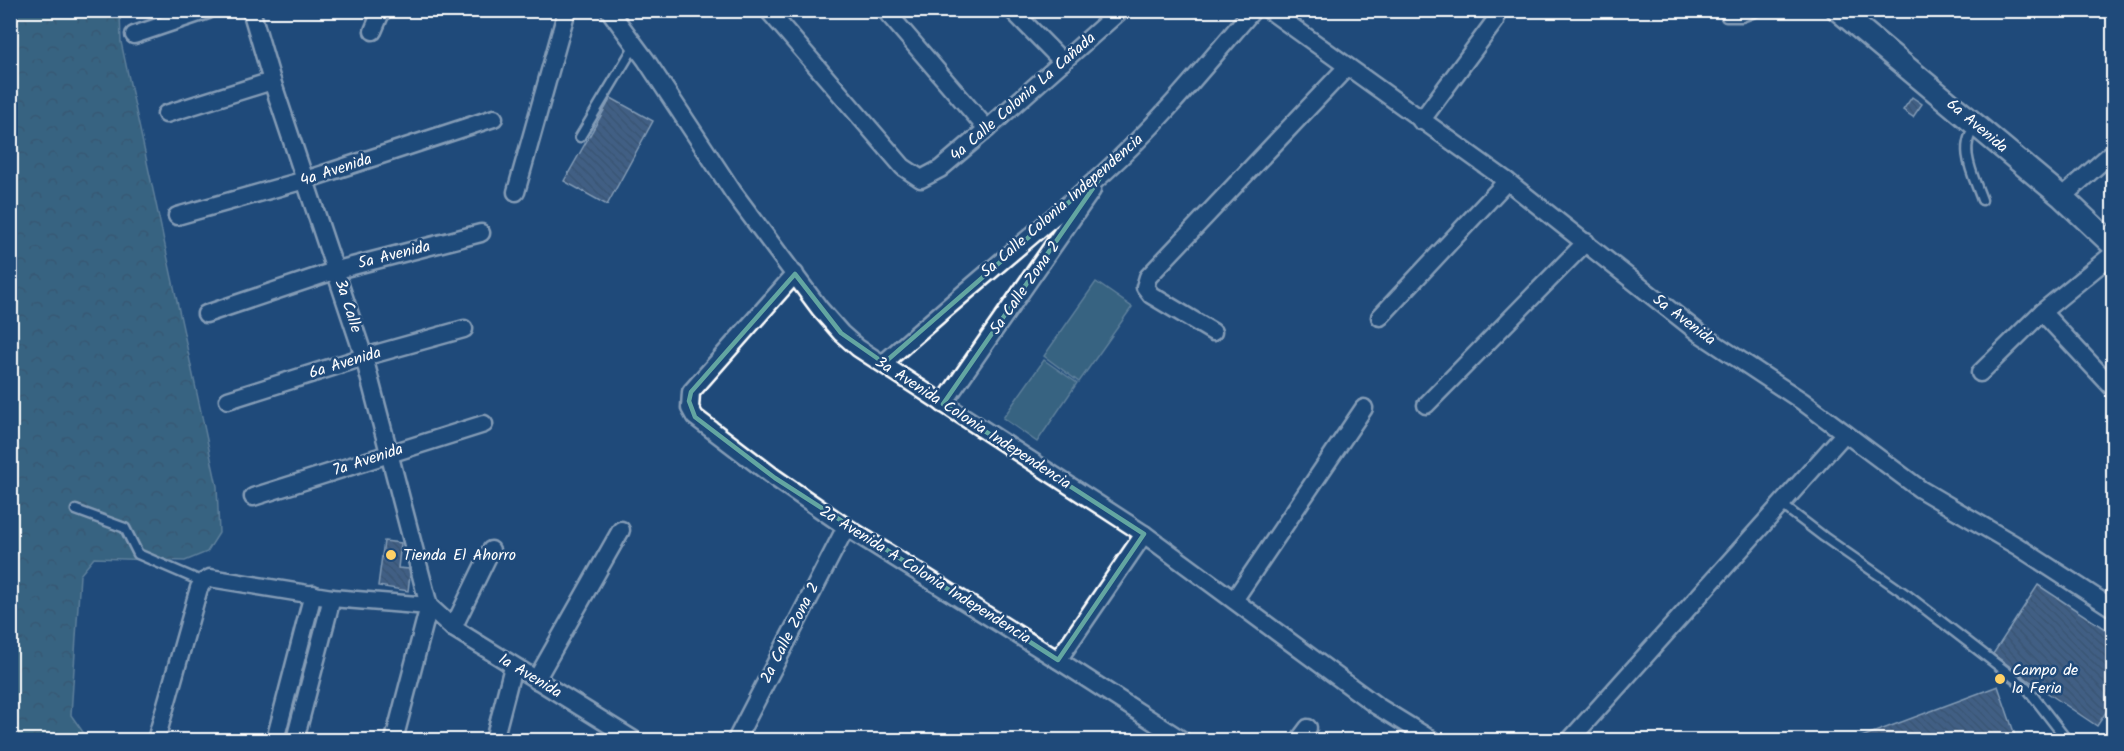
<svg xmlns="http://www.w3.org/2000/svg" width="2124" height="751" viewBox="0 0 2124 751" font-family="Kalam,sans-serif">
  <defs>
    <pattern id="forest-crowns" width="20" height="18" patternUnits="userSpaceOnUse" patternTransform="scale(1.5)"><rect width="20" height="18" fill="#568189"/><path d="M2 6a3 3 0 1 1 6 0M12 15a3 3 0 1 1 6 0" fill="none" stroke="#52696e"/></pattern>
    <pattern id="building-back-hatch" width="6" height="6" patternUnits="userSpaceOnUse" patternTransform="scale(1.5)"><rect width="6" height="6" fill="#6b7890"/><path d="M-1 5l2 2M0 0l6 6M5-1l2 2" fill="none" stroke="#5c626e"/></pattern>
  </defs>
  <rect width="100%" height="100%" fill="#1f4a7a"/>
  <filter id="ink" filterUnits="userSpaceOnUse"><feTurbulence type="fractalNoise" baseFrequency=".0167" numOctaves="2"/><feDisplacementMap in="SourceGraphic" scale="12" xChannelSelector="R" yChannelSelector="G"/><feConvolveMatrix kernelMatrix="1 2 1 2 8 2 1 2 1" color-interpolation-filters="sRGB"/></filter>
  <g filter="url(#ink)">
    <polygon fill="url(#forest-crowns)" stroke="#aac0c4" stroke-width="1.5" points="10,11 120,11 121,42 217,486 219,533 207,552 185,561 94,558 80,575 71,715 85,735 84,740 11,740"/>
    <g fill="#568189" stroke="#aac0c4" stroke-width="1.5">
      <polygon points="1096,282 1132,307 1079,382 1044,356"/>
      <polygon points="1044,360 1077,383 1037,442 1003,418"/>
    </g>
    <g fill="url(#building-back-hatch)" stroke="#fff" stroke-width="1.5">
      <polygon points="1912,97 1922,104 1913,117 1903,110"/>
      <polygon points="611,98 653,121 607,205 564,181"/>
      <polygon points="384,541 401,543 398,568 409,569 410,575 408,591 378,586"/>
      <polygon points="2038,585 2114,635 2114,700 2097,726 2027,679 1993,654"/>
      <polygon points="1998,686 2017,741 1856,741 1856,739"/>
    </g>
    <g fill="none" stroke-linecap="round" stroke-linejoin="round">
      <g stroke="#fff" stroke-width="13">
        <g id="service">
          <polyline points="1726,17 1742,17 1760,10"/>
          <path d="M1977 126C1956 145 1974 177 1982 200"/>
          <polyline points="580,137 635,45"/>
          <polyline points="1781,504 1824,537 1907,595 2026,687 2067,740"/>
          <polyline points="76,510 125,528 138,554 203,582"/>
        </g>
      </g>
      <g stroke="#fff" stroke-width="21">
        <g id="minor">
          <polyline points="251,10 272,81 364,357 429,606 394,740"/>
          <polyline points="609,10 646,60 733,192 820,309 841,333 858,348 1144,534 1377,706 1432,740"/>
          <polyline points="768,10 903,167 921,179 940,169 987,129 1121,10"/>
          <polyline points="885,10 987,129"/>
          <polyline points="1012,10 1063,62"/>
          <polyline points="1269,10 1507,181 1699,333 1802,401 1920,489 2017,546 2114,609"/>
          <polyline points="373,31 382,10"/>
          <polyline points="134,35 208,10"/>
          <polyline points="166,114 272,81"/>
          <polyline points="1421,121 1495,21"/>
          <polyline points="516,192 567,10"/>
          <polyline points="2062,197 2114,151"/>
          <polyline points="177,216 305,180 494,118"/>
          <polyline points="795,274 691,392 690,408 695,417 775,478 846,527 1058,660 1182,740"/>
          <polyline points="2042,312 2114,389"/>
          <polyline points="206,314 337,270 481,233"/>
          <polyline points="1380,317 1507,181"/>
          <polyline points="1213,332 1151,295 1145,287 1148,277 1347,67"/>
          <path d="M884 363C956 298 1032 237 1105 172 1159 123 1205 66 1253 10"/>
          <polyline points="1980,373 2042,312 2114,253"/>
          <polyline points="228,400 364,357 464,329"/>
          <polyline points="943,404 1092,190"/>
          <polyline points="1426,405 1586,242"/>
          <polyline points="253,497 484,424"/>
          <polyline points="1234,600 1364,408"/>
          <polyline points="429,606 453,628 634,740"/>
          <polyline points="453,628 491,550"/>
          <polyline points="1058,660 1144,534"/>
          <polyline points="536,680 621,530"/>
          <polyline points="156,740 199,588 203,582 210,578 332,598 429,606"/>
          <polyline points="275,740 313,594"/>
          <polyline points="295,740 332,598"/>
          <polyline points="494,740 513,667"/>
          <polyline points="736,740 846,527"/>
          <polyline points="1299,740 1308,728"/>
          <polyline points="1570,740 1845,433"/>
        </g>
      </g>
      <g stroke="#fff" stroke-width="26">
        <polyline id="tertiary" points="1838,10 2062,197 2114,246"/>
      </g>
      <use href="#service" stroke="#1f4a7a" stroke-width="8"/>
      <use href="#minor" stroke="#1f4a7a" stroke-width="16"/>
      <use href="#tertiary" stroke="#1f4a7a" stroke-width="21"/>
    </g>
  </g>
  <path d="M0 0H2124V751H0ZM1105 171 943 404 1144 534 1058 660 775 478 695 417 689 401 691 392 795 274 841 333 884 363Z" fill="#1f4a7a" fill-opacity=".55" fill-rule="evenodd"/>
  <path fill="none" stroke="#63a6a1" stroke-width="4.5" stroke-linejoin="round" d="M1105 171 943 404 1144 534 1058 660 775 478 695 417 689 401 691 392 795 274 841 333 884 363Z"/>
  <g fill="#ffd166" stroke="#1f4a7a" stroke-width="2">
    <circle cx="391" cy="555" r="6"/>
    <circle cx="2000" cy="679" r="6"/>
  </g>
  <g text-anchor="middle" dominant-baseline="central" stroke-width="5" stroke-linejoin="round" paint-order="stroke">
    <g font-size="16" fill="#fff" stroke="#1f4a7a">
      <text transform="translate(1023 97) rotate(-41)">4a Calle Colonia La Cañada</text>
      <text transform="translate(1977 126) rotate(40)">6a Avenida</text>
      <text transform="translate(336 170) rotate(-18)">4a Avenida</text>
      <text transform="translate(1062 206) rotate(-41)">5a Calle Colonia Independencia</text>
      <text transform="translate(394 255) rotate(-14)">5a Avenida</text>
      <text transform="translate(1025 288) rotate(-55)">5a Calle Zona 2</text>
      <text transform="translate(348 306) rotate(72)">3a Calle</text>
      <text transform="translate(1684 320) rotate(37)">5a Avenida</text>
      <text transform="translate(345 363) rotate(-17)">6a Avenida</text>
      <text transform="translate(973 423) rotate(33)">3a Avenida Colonia Independencia</text>
      <text transform="translate(368 460) rotate(-18)">7a Avenida</text>
      <text transform="translate(925 575) rotate(32)">2a Avenida A Colonia Independencia</text>
      <text transform="translate(790 633) rotate(-63)">2a Calle Zona 2</text>
      <text transform="translate(530 676) rotate(31)">1a Avenida</text>
    </g>
    <g font-size="16" fill="#fff" stroke="#1f4a7a" text-anchor="start">
      <text x="403" y="555">Tienda El Ahorro</text>
      <text x="2012" y="670">Campo de<tspan x="2012" dy="18">la Feria</tspan></text>
    </g>
  </g>
  <rect width="2124" height="751" fill="none" stroke="#1f4a7a" stroke-width="36"/>
  <rect x="18" y="18" width="2088" height="715" fill="none" stroke="#fff" stroke-width="2" filter="url(#ink)"/>
</svg>
